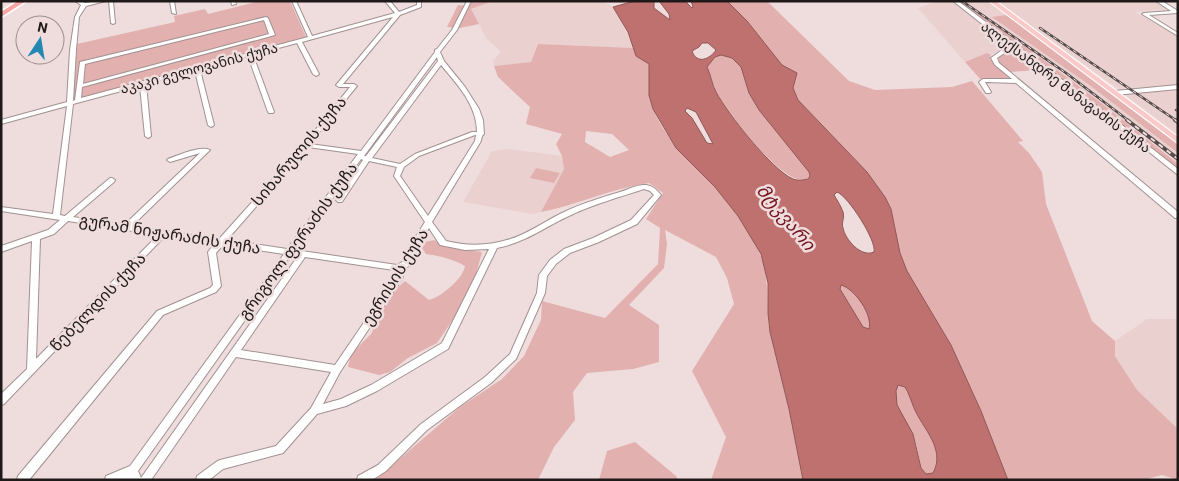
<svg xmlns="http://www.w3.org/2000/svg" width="1179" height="481" viewBox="0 0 1179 481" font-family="Roboto,'Noto Sans Georgian',sans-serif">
  <rect width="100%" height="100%" fill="#efdddd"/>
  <g fill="#ead0cf">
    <polygon points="493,1 602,1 613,7 618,14 628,32 633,48 538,44 531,62 494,66 493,61 501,52 486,38 471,9"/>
    <polygon points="938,1 953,1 1009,45 991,55 987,53 965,62 918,8"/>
    <polygon points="960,1 988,1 1006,15 993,17 1088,84 1178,153 1178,164 1150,140 1063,73"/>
    <polygon points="997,1 1156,1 1169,9 1135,12 1178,36 1178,85 1121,91"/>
    <polygon points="1178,89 1178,135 1124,94"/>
    <polygon points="509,149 562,156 564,169 541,212 533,214 463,202 492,151"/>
    <polygon points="1147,319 1178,319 1178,429 1137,390 1115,356 1115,341"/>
  </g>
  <g fill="#e2b0ae" fill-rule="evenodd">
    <polygon points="260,1 290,1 306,37 73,100 77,44 175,22 174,16 205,9 208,14"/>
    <polygon points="472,1 493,1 471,9 479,24 460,28 447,27 458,5 469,6"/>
    <polygon points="727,1 767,1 849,81 875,90 952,87 972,81 1023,141 1018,142 1029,153 1042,172 1046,204 1092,321 1115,341 1115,356 1137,390 1178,429 1178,480 1162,475 1143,480 1008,480 981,411 951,345 907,271 900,253 891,209 885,197 867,172 798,100 793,88 797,73 782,65 747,21"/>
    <path d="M956 1H960C1035 52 1108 106 1178 164V172Z"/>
    <polygon points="1006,15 1169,138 1178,145 1178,153 1088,84 992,17"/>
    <path d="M538 44 633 48 636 56 649 64C652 79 647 94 653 109 666 140 691 162 714 185 730 202 751 232 760 254 771 280 765 305 770 332 773 348 778 364 782 380 790 413 797 446 803 480H711L726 437 692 371 734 304 727 278 716 257 665 230 667 244 664 268 629 305 659 325V362L633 369 587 373 573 392 575 420 554 447 538 480H375L460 407 502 379 524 356 541 320 542 301 605 318 658 264 660 228 646 219 663 193 649 183C612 188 578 205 541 212L564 169 562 156 556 144 562 134 526 124 530 107 498 77 494 66 531 62ZM586 131 612 134 629 150 610 157 585 142Z"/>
    <polygon points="1013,49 1041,70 1009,72 1000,64 998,58 999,55"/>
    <polygon points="987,53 991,55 990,59 1015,81 982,81 965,62"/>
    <path d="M721 55 732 58 741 67 749 93 759 110 809 172 810 176C792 199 727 111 718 96 713 87 711 76 707 67L715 57Z"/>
    <polygon points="536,168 560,173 554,183 530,178"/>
    <path d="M434 240 446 247 482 252 471 293 437 343 408 358 390 372 379 375 348 367 351 354 371 334 391 294 405 281 429 300C441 297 463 279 465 266 453 259 440 256 426 254L422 248 425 242Z"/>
    <path d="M841 285C855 289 873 315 869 329L863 327 839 287Z"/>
    <path d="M898 385 905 387C909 393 911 401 914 408 924 429 946 449 933 473L929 475 923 472 921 468C919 457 917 447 914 437 908 422 887 401 898 385Z"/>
    <polygon points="635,442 676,476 678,480 599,480 607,451"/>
  </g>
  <path fill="#bf7170" stroke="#8f5756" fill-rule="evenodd" d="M635 1H654V8L670 20 669 14 659 1H685L692 8 693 7 691 1H727L747 21 782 65 797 73 793 88 798 100 867 172 885 197 891 209 900 253 907 271 951 345 981 411 1008 480H803L789 409 770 332 768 313V283L761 254 738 216 715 187 676 148 653 109 649 95V64L636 56 628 32 613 7ZM702 43H708L716 50C710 59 697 65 692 51L699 47ZM721 55 732 58 741 67 749 93 759 110 809 172 810 176 808 179C803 180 799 181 793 179 772 170 727 113 716 92 712 85 711 75 707 67L715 57ZM687 108 696 112 713 144 707 143 692 118 685 111ZM837 192C848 196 877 241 874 252 861 258 845 239 843 228 841 222 845 218 843 212 841 206 837 200 834 195ZM841 285C855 289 873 315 869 329L863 327 840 289ZM898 385 905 387C909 393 911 401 914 408 923 429 946 449 933 473L926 474 921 468 913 434 897 405 896 391Z"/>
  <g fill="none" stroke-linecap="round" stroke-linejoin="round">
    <g stroke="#a19190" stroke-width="2">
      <g id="minor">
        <path d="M75 1H81L85 3 96 1H106L86 6 79 17 76 50 73 101 75 100 80 62 266 17 268 18 275 35 82 87 81 98 308 37 292 1H296L312 36 395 13 385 1H390L399 12 417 5V1H421V7L400 15 343 84H354L357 86 310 144 361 151 435 52V50L437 49 452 30 467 1H471L457 30 440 52 444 61 465 87 479 109 483 120 484 134 482 136 481 141 432 222 446 241C466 246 487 246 507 240 527 235 543 222 562 213 580 204 600 198 620 192 627 190 638 184 646 185 653 186 657 190 661 195L637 224 599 242 570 253 556 264 547 276 545 293 516 359 491 383 427 430 386 471 372 480H357L358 476 378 465 421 424 485 377 510 354 537 293 539 275 550 260 564 249 593 238 631 220 654 195 650 191 644 189C620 197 594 204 571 215 544 227 527 242 497 248L448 349 377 391 346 406 317 414 283 453 223 469 209 480H196L197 476 216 462 220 460 276 446 311 408 331 372 236 357 151 480H105L106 476 130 466 284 254 223 245 216 253 221 286 216 292 163 315 29 480H17L18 476 157 311 210 288 213 285 208 252 215 243 165 236 4 404 1 405V394L27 369 32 241 1 252V246L48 230 60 220 1 211V207L53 214 67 106 1 124V120L67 102 70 50 75 17 81 5ZM393 17 336 85 339 87H350L304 144 219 239 132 226 209 151 210 150C201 145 178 155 168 159L167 160 170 162 200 153 124 225 73 217 114 182 115 180 112 178H110L65 216 60 215 73 104 140 86 145 136 148 138 150 137 151 136 146 84 195 71 208 125 211 127 213 126 214 125 200 70 248 56 268 112 269 113H273L274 112 253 55 297 43 313 74 316 76 318 75 319 74 302 42ZM264 20 269 34 83 84 85 64ZM437 57 438 61 366 156H364ZM441 65C457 84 477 105 477 132H472L415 154 400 164 372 158ZM475 135H476L475 141 428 216 400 176 404 167 419 156ZM308 147 358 154 287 249 227 240ZM361 159 363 160 336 200 338 202H342L369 161 397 167 394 176 425 222 409 247 406 260 397 265 295 250ZM68 221 158 235 36 359 40 239 54 234ZM429 228 440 245 465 250 489 249 442 343 371 385 341 399 323 404 340 372 402 279 403 277 401 272 402 270 412 264 417 247ZM291 255 298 256 141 478 138 471ZM305 257 394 270 395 277 335 365 241 350Z"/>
        <polygon points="109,1 113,1 115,23 113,24 111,23"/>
        <polygon points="170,1 174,1 176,14 172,13"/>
        <polygon points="231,1 235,1 236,4 232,5"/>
        <polygon points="953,1 958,1 1113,118 1178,169 1178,175 1109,120 1013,47 997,58 999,63 1178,212 1178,218 1175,218 1016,83 986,82 985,82 991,92 990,93 986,93 979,82 983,79 1012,79 995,65 991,58 1009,45"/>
        <polygon points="1156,1 1162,1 1178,11 1178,13 1149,15 1178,33 1178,36 1142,14 1144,13 1171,11"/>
        <polygon points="1178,85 1178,89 1115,95 1112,93 1115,91"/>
      </g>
    </g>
    <g stroke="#fff" stroke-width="2">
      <polygon id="major" points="989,1 996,1 1178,137 1178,143"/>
    </g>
    <g stroke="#fff" stroke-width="3">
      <polygon id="highway" points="18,1 26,1 1,17 1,12"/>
    </g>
    <use href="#minor" fill="#fff" fill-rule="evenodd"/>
    <use href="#major" fill="#fbc9c8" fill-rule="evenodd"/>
    <use href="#highway" fill="#f9a5a3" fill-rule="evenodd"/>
    <g stroke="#544b4b" stroke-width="2.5">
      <g id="rail-far1">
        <polyline points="962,1 1066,73 1129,121"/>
        <polyline points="1040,28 1177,121"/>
        <polyline points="1176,110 1178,111"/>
      </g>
    </g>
    <g stroke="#544b4b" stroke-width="4">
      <g id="rail">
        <polyline points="1127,120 1178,159"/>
        <polyline points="1175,120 1178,122"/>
      </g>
    </g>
    <use href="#rail-far1" stroke="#efdddd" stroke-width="1" stroke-dasharray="4" stroke-linecap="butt"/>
    <use href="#rail" stroke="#efdddd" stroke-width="2" stroke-dasharray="5" stroke-linecap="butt"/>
  </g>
  <g text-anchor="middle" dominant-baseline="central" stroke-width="5" stroke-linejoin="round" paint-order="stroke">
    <g font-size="14" fill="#1f1919" stroke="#efdddd">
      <text transform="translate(199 68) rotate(-15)">აკაკი გელოვანის ქუჩა</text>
      <text transform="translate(1066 87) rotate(37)">ალექსანდრე მანაგაძის ქუჩა</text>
    </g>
    <g font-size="16" fill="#1f1919" stroke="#efdddd">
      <text transform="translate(299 151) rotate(-50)">სიხარულის ქუჩა</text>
      <text transform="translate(170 234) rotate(9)">გურამ ნიჟარაძის ქუჩა</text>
      <text transform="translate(298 241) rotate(-54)">გრიგოლ ფერაძის ქუჩა</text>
      <text transform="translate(395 277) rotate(-58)">ეგრისის ქუჩა</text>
      <text transform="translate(98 302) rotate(-46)">წებელდის ქუჩა</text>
    </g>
    <g font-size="18" font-style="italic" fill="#74141f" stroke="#efdddd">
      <text transform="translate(786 217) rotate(50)">მტკვარი</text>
    </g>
  </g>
  <rect width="1179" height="481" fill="none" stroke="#1f1919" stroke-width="5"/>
  <g transform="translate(40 40) rotate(12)"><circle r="24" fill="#efdddd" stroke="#9c8f8f"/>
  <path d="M0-4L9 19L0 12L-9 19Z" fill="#2489b2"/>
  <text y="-8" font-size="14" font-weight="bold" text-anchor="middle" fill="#1f1919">N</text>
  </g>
</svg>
